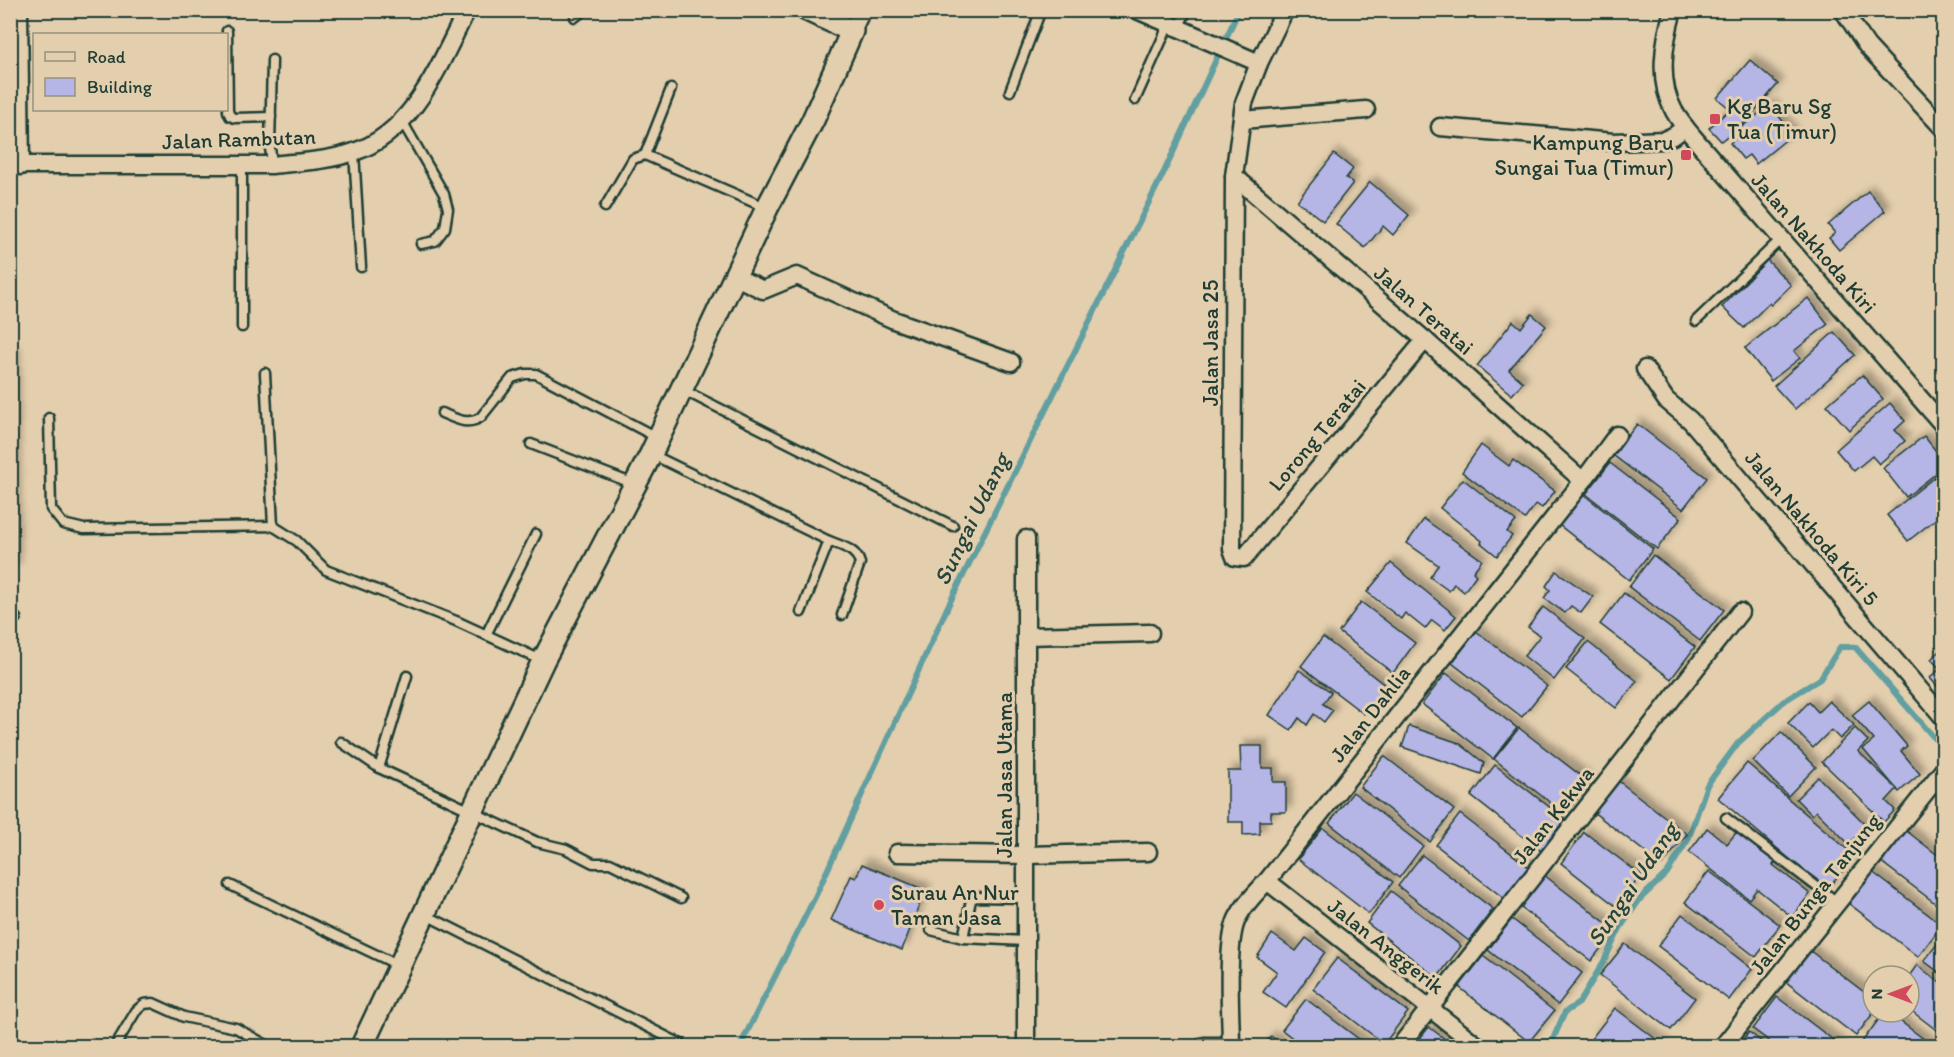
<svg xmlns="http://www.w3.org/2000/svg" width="1954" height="1057" viewBox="0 0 1954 1057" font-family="Itim,sans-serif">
  <defs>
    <filter id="shadow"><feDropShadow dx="5.5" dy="-5.5" stdDeviation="3" flood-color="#0004"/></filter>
  </defs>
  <rect width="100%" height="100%" fill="#e3cead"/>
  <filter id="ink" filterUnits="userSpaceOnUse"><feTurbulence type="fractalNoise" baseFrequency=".0167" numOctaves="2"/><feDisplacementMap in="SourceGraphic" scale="12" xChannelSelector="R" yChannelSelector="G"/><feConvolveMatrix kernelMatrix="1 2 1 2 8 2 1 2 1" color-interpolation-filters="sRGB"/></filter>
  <g filter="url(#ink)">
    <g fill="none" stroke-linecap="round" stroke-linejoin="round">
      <g stroke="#629fa1" stroke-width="6">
        <polyline points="740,1046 816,895 948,606 1164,172 1239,10"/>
        <polyline points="1550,1046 1565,1012 1579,1003 1604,961 1620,928 1640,899 1667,873 1688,840 1707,785 1738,743 1784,701 1820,679 1840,647 1855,647 1944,749"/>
      </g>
    </g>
    <g fill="#b5b5e6" stroke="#1f3d34" stroke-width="1.5" filter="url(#shadow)">
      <polygon points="1750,60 1778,84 1745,122 1721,141 1709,128 1730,109 1717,98"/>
      <polygon points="1770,105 1793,134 1756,164 1749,155 1743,159 1730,143 1742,133 1739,129"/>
      <polygon points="1334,154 1353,169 1346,178 1353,183 1323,221 1297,201"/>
      <polygon points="1370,182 1409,215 1393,235 1383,226 1365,248 1336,224"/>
      <polygon points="1868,191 1885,211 1839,250 1829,238 1835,233 1828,225"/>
      <polygon points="1767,260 1791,285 1771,305 1769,303 1744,328 1722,307"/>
      <polygon points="1808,298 1828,324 1794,351 1800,358 1771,381 1745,348"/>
      <polygon points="1532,314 1546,326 1509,370 1523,382 1512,395 1477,366 1513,321 1521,328"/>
      <polygon points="1834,332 1855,355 1795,409 1774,386"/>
      <polygon points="10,354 14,354 15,568 10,568"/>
      <polygon points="1862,375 1883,399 1849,430 1827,405"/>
      <polygon points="1890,403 1905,421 1895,430 1905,441 1879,464 1872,456 1854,471 1836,450"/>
      <polygon points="1637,424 1707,478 1683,509 1613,455"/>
      <polygon points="1924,436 1944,461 1944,467 1906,497 1883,468"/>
      <polygon points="1481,445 1509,466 1513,460 1555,491 1542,508 1536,504 1525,519 1462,472"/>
      <polygon points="1610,463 1681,518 1657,549 1586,494"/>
      <polygon points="1941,472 1944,474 1944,517 1938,521 1937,518 1908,541 1887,515"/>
      <polygon points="1463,479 1516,521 1507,532 1512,536 1497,556 1481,543 1482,541 1440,508"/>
      <polygon points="1583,494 1653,549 1629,580 1559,525"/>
      <polygon points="1424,519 1482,560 1473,572 1476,575 1464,592 1454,584 1449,591 1430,577 1438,565 1407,543"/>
      <polygon points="1653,555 1724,610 1700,641 1629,587"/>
      <polygon points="1391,563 1456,616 1445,630 1432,620 1425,629 1405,613 1401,619 1367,592"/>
      <polygon points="1556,571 1593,597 1581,613 1571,606 1565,613 1544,598 1550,590 1546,586"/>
      <polygon points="1624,593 1695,647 1671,679 1600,624"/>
      <polygon points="1361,602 1415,643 1393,673 1339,632"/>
      <polygon points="1543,607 1585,639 1554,680 1524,656 1540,636 1528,627"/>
      <polygon points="1476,631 1547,686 1522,717 1452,663"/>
      <polygon points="1323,637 1386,686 1364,714 1301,666"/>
      <polygon points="1588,642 1637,681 1616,708 1566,669"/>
      <polygon points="1944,648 1944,694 1930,678 1940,669 1931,659"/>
      <polygon points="1299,670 1331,692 1323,704 1333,710 1324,722 1314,714 1307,725 1299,718 1291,730 1269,715"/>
      <polygon points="1446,673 1517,728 1493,759 1422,704"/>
      <polygon points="1829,701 1854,725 1840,739 1831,730 1813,748 1788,723 1809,702 1818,712"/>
      <polygon points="1869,701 1907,746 1901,751 1920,774 1899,792 1863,749 1874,740 1852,715"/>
      <polygon points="1409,726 1459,743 1484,763 1481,774 1402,747"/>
      <polygon points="1519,728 1589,782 1565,814 1494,759"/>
      <polygon points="1855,728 1868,741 1858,751 1897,789 1886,801 1895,810 1884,822 1822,762"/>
      <polygon points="1781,732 1816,767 1788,796 1753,761"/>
      <polygon points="1240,746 1262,746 1262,768 1273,768 1273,782 1286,782 1286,812 1271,812 1271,821 1260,821 1260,834 1243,835 1243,822 1228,822 1228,771 1241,771"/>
      <polygon points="1384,756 1454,810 1430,842 1360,787"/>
      <polygon points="1747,763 1855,856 1826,890 1718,798"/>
      <polygon points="1495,765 1565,819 1541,851 1471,796"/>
      <polygon points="1818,777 1867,826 1849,844 1816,811 1812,815 1796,799"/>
      <polygon points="1616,779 1687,834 1662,865 1592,811"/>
      <polygon points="1353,792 1423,846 1399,878 1329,823"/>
      <polygon points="1460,814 1530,868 1506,900 1436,845"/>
      <polygon points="1323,828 1393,882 1369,914 1298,859"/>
      <polygon points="1707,828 1727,844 1739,829 1778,859 1773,865 1810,894 1792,917 1757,889 1749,899 1689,852"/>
      <polygon points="1904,829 1944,860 1944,910 1880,861"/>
      <polygon points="1584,832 1641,875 1617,907 1561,863"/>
      <polygon points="1422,855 1493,909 1469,941 1398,886"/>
      <polygon points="862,864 925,890 902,950 831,920 851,876 856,878"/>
      <polygon points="1709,871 1780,925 1756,957 1685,902"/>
      <polygon points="1871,871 1942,925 1918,957 1847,902"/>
      <polygon points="1544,875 1615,930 1591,961 1520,907"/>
      <polygon points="1391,891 1461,946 1437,978 1367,923"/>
      <polygon points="1682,914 1752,969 1729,1000 1658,946"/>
      <polygon points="1512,919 1582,973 1558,1005 1488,950"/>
      <polygon points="1272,934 1296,951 1306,938 1325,952 1286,1008 1263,992 1277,972 1257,957"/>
      <polygon points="1944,935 1944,976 1924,961"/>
      <polygon points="1625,944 1695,998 1671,1030 1600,975"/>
      <polygon points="1809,950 1873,999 1874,1012 1856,1036 1785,981"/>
      <polygon points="1483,956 1554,1011 1529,1042 1459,987"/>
      <polygon points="1337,958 1408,1012 1384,1044 1313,989"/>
      <polygon points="1917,965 1944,986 1944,1036 1909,1009 1909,976"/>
      <polygon points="1777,997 1841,1046 1776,1046 1753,1029"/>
      <polygon points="1306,999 1368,1046 1303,1046 1282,1030"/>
      <polygon points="1615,1008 1665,1046 1600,1046 1591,1039"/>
      <polygon points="1884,1012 1888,1012 1933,1046 1868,1046 1862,1042"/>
      <polygon points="1429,1027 1454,1046 1414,1046"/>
      <polygon points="1749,1032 1767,1046 1738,1046"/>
      <polygon points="1271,1036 1284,1046 1264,1046"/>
    </g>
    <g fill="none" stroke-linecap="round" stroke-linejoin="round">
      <g stroke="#1f3d34" stroke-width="13">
        <g id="service">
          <polyline points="575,17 584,10"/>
          <polyline points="1178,28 1187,10"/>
          <polyline points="227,31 228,111 230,116 235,118 271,117"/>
          <polyline points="1010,91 1041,10"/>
          <polyline points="1135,100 1169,24"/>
          <polyline points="402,121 444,194 448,209 445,228 435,241 421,244"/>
          <polyline points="354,152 361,267"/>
          <polyline points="645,155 671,89"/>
          <polyline points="242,165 242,327"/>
          <polyline points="272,165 270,147 272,60"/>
          <polyline points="605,207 633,159 645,155 767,208"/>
          <polyline points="1696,321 1781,239"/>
          <polyline points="265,373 273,526"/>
          <polyline points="683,390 953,526"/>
          <path d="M442 413C456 419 468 426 481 417L512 378 525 374H536L658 438"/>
          <polyline points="49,418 51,509 63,524 84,529 273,526 297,541 326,570 456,621 541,660"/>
          <polyline points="531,444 634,484"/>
          <path d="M651 454 829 541C842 546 856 549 860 563L842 615"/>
          <polyline points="801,612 829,541"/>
          <polyline points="10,618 16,618"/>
          <polyline points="486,635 536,534"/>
          <polyline points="341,742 379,768 537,842 566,849 593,863 610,863 681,898"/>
          <polyline points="379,768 407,676"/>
          <polyline points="1726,818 1837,902"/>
          <polyline points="230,885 400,966"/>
          <polyline points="424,914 685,1046"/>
          <polyline points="931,930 963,938 1026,941"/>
          <polyline points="963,938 971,900 975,897 1026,898"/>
          <polyline points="115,1046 136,1011 144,1004 153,1003 184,1017 236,1028 268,1046"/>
        </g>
      </g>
      <g stroke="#1f3d34" stroke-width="21">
        <g id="minor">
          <polyline points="19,10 21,166"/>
          <polyline points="1137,10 1259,63"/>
          <polyline points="1285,10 1259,63 1244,103 1234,176 1232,549 1235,557 1244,558 1425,340"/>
          <path d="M1673 10C1664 42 1657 81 1674 111 1681 124 1691 134 1700 145L1944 426"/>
          <polyline points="1843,10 1867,46 1944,129"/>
          <polyline points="852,31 862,10"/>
          <polyline points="1242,120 1366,110"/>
          <polyline points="1440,127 1614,142 1664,140 1675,135 1685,127"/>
          <path d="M10 165H272C299 162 328 161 354 152 415 132 440 62 467 10"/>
          <polyline points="1234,176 1425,340 1583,481"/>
          <polyline points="736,277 763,290 797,276 894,320 1011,362"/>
          <polyline points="1645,369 1666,400 1690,420 1944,718"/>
          <polyline points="1026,539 1026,1046"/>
          <polyline points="1026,636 1150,633"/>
          <polyline points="897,853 1026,855 1148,852"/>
          <polyline points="1267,881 1478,1046"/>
          <polyline points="1204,1046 1231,1046"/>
          <path d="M1231 1046C1231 1017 1225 940 1238 917 1245 903 1257 892 1267 881L1583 481 1617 435"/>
          <polyline points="1400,1046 1740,612"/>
          <polyline points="1723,1046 1944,769"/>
        </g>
      </g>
      <g stroke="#1f3d34" stroke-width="26">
        <polyline id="tertiary" points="362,1046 543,661 651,454 767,208 813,120 852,31 807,10"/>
      </g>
      <use href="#service" stroke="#e3cead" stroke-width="8"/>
      <use href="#minor" stroke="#e3cead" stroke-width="16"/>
      <use href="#tertiary" stroke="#e3cead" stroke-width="21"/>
    </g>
  </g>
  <g fill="#d1495b" stroke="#e3cead" stroke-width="2">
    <rect x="1709" y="113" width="12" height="12" rx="3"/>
    <rect x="1680" y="149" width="12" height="12" rx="3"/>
    <circle cx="879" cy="905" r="6"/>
  </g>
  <g text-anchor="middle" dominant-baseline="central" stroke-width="6" stroke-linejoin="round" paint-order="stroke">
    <g font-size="22" fill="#1f3d34" stroke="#e3cead" text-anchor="start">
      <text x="1727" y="106">Kg Baru Sg<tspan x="1727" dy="25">Tua (Timur)</tspan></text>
      <text x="1674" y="142" text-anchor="end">Kampung Baru<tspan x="1674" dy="25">Sungai Tua (Timur)</tspan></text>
      <text x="891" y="892">Surau An Nur<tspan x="891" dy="25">Taman Jasa</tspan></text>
    </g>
    <g font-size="22" fill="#1f3d34" stroke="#e3cead">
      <text transform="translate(239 139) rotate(-2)">Jalan Rambutan</text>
      <text transform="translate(1814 243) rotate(49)">Jalan Nakhoda Kiri</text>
      <text transform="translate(1424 310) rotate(41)">Jalan Teratai</text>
      <text transform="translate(1210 343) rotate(-90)">Jalan Jasa 25</text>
      <text transform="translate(1317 435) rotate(-50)">Lorong Teratai</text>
      <text transform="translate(1812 528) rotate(50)">Jalan Nakhoda Kiri 5</text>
      <text transform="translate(1370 714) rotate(-52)">Jalan Dahlia</text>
      <text transform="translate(1004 775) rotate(-90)">Jalan Jasa Utama</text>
      <text transform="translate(1553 815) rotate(-52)">Jalan Kekwa</text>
      <text transform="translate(1815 894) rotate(-52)">Jalan Bunga Tanjung</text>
      <text transform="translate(1386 946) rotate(38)">Jalan Anggerik</text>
    </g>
    <g font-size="24" font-style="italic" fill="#25453d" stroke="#e3cead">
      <text transform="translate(971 519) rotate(-64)">Sungai Udang</text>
      <text transform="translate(1632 884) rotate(-56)">Sungai Udang</text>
    </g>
  </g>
  <rect width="1954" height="1057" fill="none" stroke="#e3cead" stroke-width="36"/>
  <rect x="18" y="18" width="1918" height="1021" fill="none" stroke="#1f3d34" stroke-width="2" filter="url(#ink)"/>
  <rect x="33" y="33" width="195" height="78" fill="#e3cead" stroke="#95947d" stroke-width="1.5"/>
  <rect x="45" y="52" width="30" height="9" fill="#e3cead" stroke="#95947d" stroke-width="1.5"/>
  <text x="87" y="63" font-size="18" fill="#1f3d34">Road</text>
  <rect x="45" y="78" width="30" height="18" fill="#b5b5e6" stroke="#95947d" stroke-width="1.5"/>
  <text x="87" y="93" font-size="18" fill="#1f3d34">Building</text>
  <g transform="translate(1891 994) rotate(270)"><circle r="28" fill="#e3cead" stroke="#95947d" stroke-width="1.5"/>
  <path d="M0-4.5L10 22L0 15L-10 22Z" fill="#d1495b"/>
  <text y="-9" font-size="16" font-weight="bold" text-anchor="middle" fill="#1f3d34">N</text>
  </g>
</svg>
